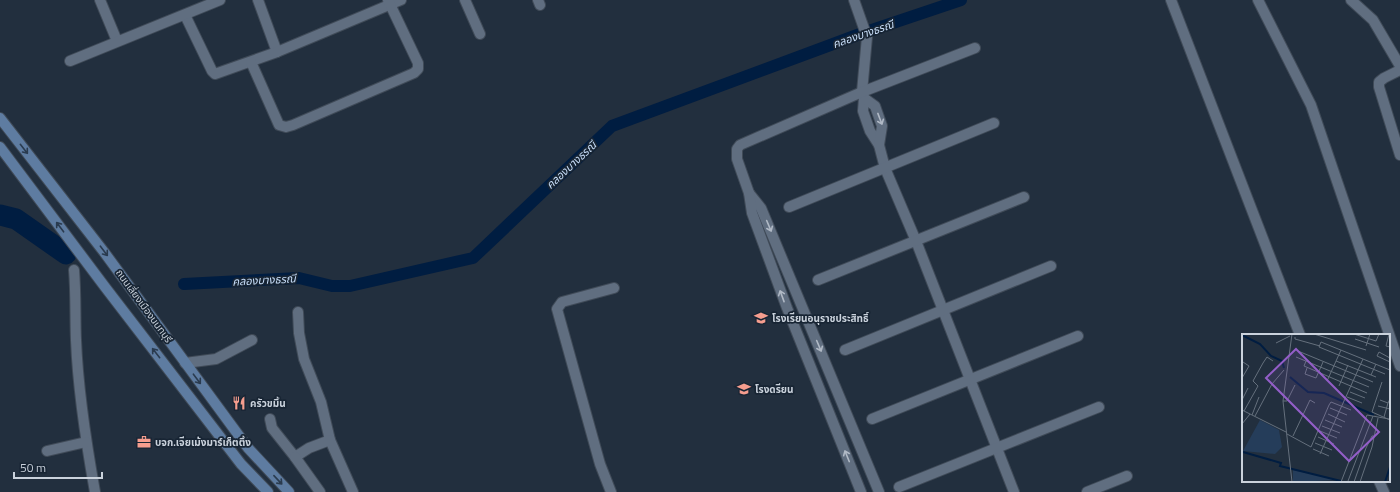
<svg xmlns="http://www.w3.org/2000/svg" width="1400" height="492" viewBox="0 0 1400 492" font-family="'Titillium Web','Noto Sans Thai',sans-serif">
  <rect width="100%" height="100%" fill="#222f3e"/>
  <g fill="none" stroke-linecap="round" stroke-linejoin="round">
    <polyline stroke="#001d41" stroke-width="12" points="184,284 299,278 332,286 350,286 473,258 612,126 860,34 961,0"/>
    <polyline stroke="#001d41" stroke-width="21" points="0,215 16,219 66,254"/>
    <g stroke="#404b58" stroke-width="12">
      <g id="minor">
        <polyline points="100,0 117,41"/>
        <polyline points="258,0 277,52"/>
        <polyline points="465,0 480,34"/>
        <polyline points="538,0 540,5"/>
        <polyline points="854,0 867,37 862,92 864,98 863,111 870,131 879,145 885,168 916,241 1014,492"/>
        <polyline points="1171,0 1300,335"/>
        <polyline points="1258,0 1311,105 1400,366"/>
        <polyline points="1351,0 1373,20 1400,66"/>
        <polyline points="185,15 212,71 215,74 277,52 401,0"/>
        <polyline points="70,61 220,0"/>
        <polyline points="251,62 279,125 286,127 293,125 414,73 418,69 418,63 388,0"/>
        <polyline points="1400,70 1384,78 1379,82 1379,87 1400,155"/>
        <polyline points="864,98 875,106 882,126 879,145"/>
        <polyline points="749,193 761,208 879,492"/>
        <polyline points="789,207 994,123"/>
        <path d="M74 270C76 293 75 317 76 340 78 391 86 442 95 492"/>
        <polyline points="818,280 1024,197"/>
        <polyline points="298,312 299,333 304,359 321,402 330,440 353,492"/>
        <polyline points="845,350 1051,266"/>
        <polyline points="185,363 216,359 252,340"/>
        <polyline points="270,419 272,428 295,457 309,448 330,440"/>
        <polyline points="872,419 1078,336"/>
        <polyline points="47,451 86,442"/>
        <polyline points="295,457 320,492"/>
        <polyline points="1379,481 1384,492"/>
        <polyline points="899,487 1099,407"/>
        <polyline points="611,492 600,464 557,309 562,302 614,288"/>
        <polyline points="861,492 787,308 752,213 749,193 737,159 737,149 740,145 862,92 975,48"/>
        <polyline points="1087,492 1127,476"/>
      </g>
    </g>
    <g stroke="#404b58" stroke-width="12">
      <g id="secondary">
        <polyline points="0,118 104,252 248,448 289,492"/>
        <polyline points="0,147 105,287 241,464 268,492"/>
      </g>
    </g>
    <use href="#minor" stroke="#606e80" stroke-width="10"/>
    <use href="#secondary" stroke="#5e7ca1" stroke-width="10"/>
  </g>
  <defs><path id="oneway-shaft" d="M-6 0H5M1.5-3L5.5 0L1.5 3" fill="none" stroke-width="1.6" stroke-linecap="round" stroke-linejoin="round"/></defs>
  <g stroke="#b0b9c5">
    <use href="#oneway-shaft" transform="translate(880 119) rotate(69)"/>
    <use href="#oneway-shaft" transform="translate(769 226) rotate(67)"/>
    <use href="#oneway-shaft" transform="translate(782 296) rotate(-110)"/>
    <use href="#oneway-shaft" transform="translate(819 346) rotate(67)"/>
    <use href="#oneway-shaft" transform="translate(847 456) rotate(-112)"/>
  </g>
  <g stroke="#2a3b4f">
    <use href="#oneway-shaft" transform="translate(24 149) rotate(52)"/>
    <use href="#oneway-shaft" transform="translate(60 227) rotate(-127)"/>
    <use href="#oneway-shaft" transform="translate(104 251) rotate(53)"/>
    <use href="#oneway-shaft" transform="translate(156 353) rotate(-128)"/>
    <use href="#oneway-shaft" transform="translate(197 379) rotate(53)"/>
    <use href="#oneway-shaft" transform="translate(278 480) rotate(47)"/>
  </g>
  <defs>
    <g id="school-bare" transform="scale(1.08)"><path d="M0-5L7-2L0 1L-7-2ZM-4 1L0 2.5L4 1V4Q0 6-4 4Z" fill="#f59d8e" stroke="#182534" stroke-width="2.5" paint-order="stroke"/></g>
    <g id="restaurant-bare" transform="scale(1.08)"><path d="M-5-6h1v4h1v-4h1v4h1v-4h1v5L-1.5 .5V6h-2V.5L-5-1ZM5-6V6H3V1.5H1.5Q1.5-4 5-6Z" fill="#f59d8e" stroke="#182534" stroke-width="2.5" paint-order="stroke"/></g>
    <g id="office-bare" transform="scale(1.08)"><path d="M-6-3h4V-5.5h4V-3h4V5H-6ZM-1-4.5V-3h2v-1.5ZM-6 0V1H6V0Z" fill="#f59d8e" stroke="#182534" stroke-width="2.5" paint-order="stroke"/></g>
  </defs>
  <g fill-rule="evenodd">
    <use href="#school-bare" x="761" y="318"/>
    <use href="#school-bare" x="744" y="389"/>
    <use href="#restaurant-bare" x="239" y="403"/>
    <use href="#office-bare" x="144" y="442"/>
  </g>
  <g text-anchor="middle" dominant-baseline="central" stroke-width="3.5" stroke-linejoin="round" paint-order="stroke">
    <g font-size="10" fill="#cad2dc" stroke="#182534">
      <text transform="translate(144 306) rotate(54)">ถนนเลี่ยงเมืองนนทบุรี</text>
    </g>
    <g font-size="10" font-weight="bold" fill="#cad2dc" stroke="#182534" text-anchor="start">
      <text x="772" y="318">โรงเรียนอนุราชประสิทธิ์</text>
      <text x="755" y="389">โรงดรียน</text>
      <text x="250" y="403">ครัวขมิ้น</text>
      <text x="155" y="442">บจก.เจียเม้งมาร์เก็ตติ้ง</text>
    </g>
    <g font-size="11" font-style="italic" fill="#c9dffa" stroke="#182534">
      <text transform="translate(863 34) rotate(-19)">คลองบางธรณี</text>
      <text transform="translate(571 165) rotate(-43)">คลองบางธรณี</text>
      <text transform="translate(264 280) rotate(-3)">คลองบางธรณี</text>
    </g>
  </g>
  <g transform="translate(1242 334)">
    <rect width="148" height="148" fill="#222f3e"/>
    <path d="M18 86 37 96 40 113 33 120 1 117ZM51 136 69 140 94 146 51 148Z" fill="#253d5a"/>
    <path fill="none" stroke="#001d41" stroke-width="2" d="M0 1 18 10 29 22 40 27 42 34M48 43 66 58 82 59 132 81M1 118 39 129 38 132 99 147M143 148 148 133"/>
    <path fill="none" stroke="#65707d" stroke-width="1" d="M50 0 41 67 50 148M72 0 124 16M112 0 134 7 137 0M147 0 144 12 148 13M53 3V5L78 12M113 5 137 13M34 9 48 2M124 12 128 0M56 17 131 48M54 23 127 53M148 24 137 18 135 22 148 28M64 27 62 32 125 59M94 27 134 43M65 34 63 40 74 44 81 28M143 40 77 13 79 8 148 36M129 41 134 30M0 44 7 32 1 28M85 47 99 16M140 48 130 78 148 86M97 52 106 31M108 58 123 64M105 63 120 69M0 66 6 54M138 66 146 69 148 65M41 67H45L53 51M87 71 89 68 109 76M136 72 148 75M88 74 105 81M0 76 44 98M2 77 16 52 11 47 21 29 25 23 31 27M86 80 103 88M10 81 17 63M13 82 30 50 42 36M142 83 146 69M83 86 100 93M0 90 8 80M80 92 98 99M78 97 95 104M45 100 69 113 87 71M51 102 68 66 73 69M76 103 92 110M73 109 90 116M71 115 87 122M78 120 121 25M106 147 131 82M99 148 125 81 147 85M112 148 124 114 130 102H133M118 148 130 113 136 84"/>
    <path fill="#935ec8" fill-opacity="0.15" stroke="#935ec8" stroke-width="2" d="M54 15 137 98 107 127 24 44Z"/>
    <rect width="148" height="148" fill="none" stroke="#cad2dc" stroke-width="2"/>
  </g>
  <path d="M14 472v6h88v-6" fill="none" stroke="#cad2dc" stroke-width="2"/>
  <text x="20" y="472" font-size="12" fill="#cad2dc" stroke="#182534" stroke-width="3" paint-order="stroke">50 m</text>
</svg>
